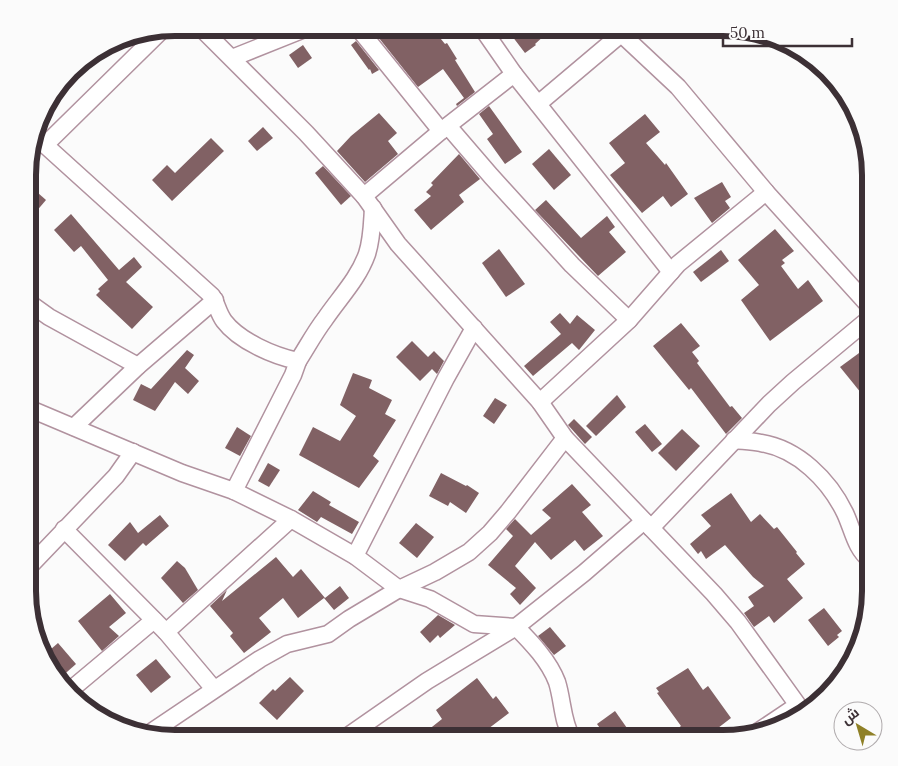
<svg xmlns="http://www.w3.org/2000/svg" width="898" height="766" viewBox="0 0 898 766" font-family="Lora,Cairo,serif">
  <rect width="100%" height="100%" fill="#fbfbfb"/>
  <g fill="#816164">
    <polygon points="371,28 432,28 445,44 447,43 457,59 455,60 475,92 457,106 456,104 464,98 443,69 418,87"/>
    <polygon points="506,28 539,28 545,35 535,44 536,45 525,53"/>
    <polygon points="356,41 379,70 372,74 370,69 369,70 351,45"/>
    <polygon points="303,45 312,58 298,68 289,55"/>
    <polygon points="489,106 522,152 505,164 487,139 493,134 479,114"/>
    <polygon points="379,113 397,133 388,141 398,154 365,182 337,151 351,136"/>
    <polygon points="645,114 660,132 646,143 665,165 666,163 688,194 671,207 663,196 642,213 610,175 625,163 609,143"/>
    <polygon points="263,127 273,138 257,151 248,141"/>
    <polygon points="211,138 224,151 172,201 152,180 167,165 175,173"/>
    <polygon points="549,149 571,175 554,190 532,164"/>
    <polygon points="459,154 480,179 459,195 464,202 431,230 414,210 431,196 426,192 433,185 431,183"/>
    <polygon points="323,166 351,196 341,205 315,173"/>
    <polygon points="722,182 731,197 725,201 730,208 712,223 694,198"/>
    <polygon points="29,185 46,200 29,220"/>
    <polygon points="546,200 581,238 607,216 615,227 609,232 626,252 598,276 535,210"/>
    <polygon points="71,214 119,270 134,257 142,267 126,282 153,307 132,329 96,295 100,291 98,289 108,280 81,246 74,252 54,230"/>
    <polygon points="775,229 794,251 782,260 785,263 781,266 798,289 808,280 823,301 770,341 741,300 759,285 738,260"/>
    <polygon points="499,249 525,284 506,297 482,263"/>
    <polygon points="721,250 729,261 701,282 693,272"/>
    <polygon points="560,313 570,324 577,315 595,330 579,350 572,343 533,376 524,366 561,334 550,322"/>
    <polygon points="681,323 700,346 692,352 699,361 697,363 730,407 732,406 742,418 726,434 691,388 689,390 653,346"/>
    <polygon points="412,341 428,357 434,351 444,361 437,374 432,369 420,381 396,357"/>
    <polygon points="870,345 870,404 840,367"/>
    <polygon points="187,350 194,355 185,368 199,381 188,394 175,382 155,411 133,400 141,384 151,389"/>
    <polygon points="353,373 372,380 369,388 392,400 385,414 396,420 373,456 379,461 359,488 299,455 313,427 340,441 356,416 340,405"/>
    <polygon points="617,395 626,407 596,436 586,426"/>
    <polygon points="495,398 507,405 494,424 483,416"/>
    <polygon points="574,419 592,437 585,444 568,425"/>
    <polygon points="645,424 662,444 652,452 635,432"/>
    <polygon points="237,427 251,436 240,456 225,448"/>
    <polygon points="682,429 700,446 676,471 658,453"/>
    <polygon points="268,463 280,470 269,487 258,481"/>
    <polygon points="441,473 466,486 467,485 479,493 466,513 450,502 448,506 429,496"/>
    <polygon points="572,484 591,505 582,512 603,536 584,551 575,540 551,560 535,542 515,566 536,588 520,605 510,594 516,588 488,565 513,536 506,529 515,519 531,535 551,518 542,510"/>
    <polygon points="313,491 331,502 329,505 359,522 352,534 321,517 317,522 298,510"/>
    <polygon points="731,493 751,522 760,514 774,529 777,527 797,552 796,553 805,564 787,579 803,598 774,623 769,616 754,627 744,613 754,606 748,597 764,586 753,577 725,545 706,559 701,551 698,554 690,544 711,526 701,515"/>
    <polygon points="160,515 169,526 146,546 143,543 125,561 108,545 130,522 138,533"/>
    <polygon points="416,523 434,537 417,558 399,543"/>
    <polygon points="276,557 293,577 301,569 325,598 340,586 349,598 334,610 324,598 298,618 283,598 259,618 271,632 244,653 230,636 233,633 210,606 227,590 222,601"/>
    <polygon points="177,561 185,568 198,590 183,603 161,578"/>
    <polygon points="110,594 126,613 109,627 119,636 102,651 78,621"/>
    <polygon points="824,608 842,631 837,635 839,637 828,646 808,620"/>
    <polygon points="438,615 455,625 440,638 438,635 430,643 420,632"/>
    <polygon points="550,627 566,646 554,655 538,636"/>
    <polygon points="58,643 76,664 59,679 43,656"/>
    <polygon points="156,659 171,677 151,693 136,675"/>
    <polygon points="688,668 703,690 708,686 731,718 705,738 665,738 681,726 657,693 659,692 656,688"/>
    <polygon points="290,677 304,691 277,720 259,703 273,689 275,691"/>
    <polygon points="477,678 493,699 496,696 509,713 476,738 473,738 465,728 452,738 418,738 442,719 436,710"/>
    <polygon points="615,711 634,738 607,738 597,724"/>
  </g>
  <g fill="none" stroke-linecap="round" stroke-linejoin="round">
    <g stroke="#b1929f" stroke-width="19">
      <g id="street">
        <polyline points="201,28 306,133 364,196 398,244 540,402 565,438 714,594 738,622 797,704 795,707 756,733"/>
        <polyline points="358,28 441,131"/>
        <polyline points="482,28 514,74"/>
        <polyline points="615,28 678,87 766,192 870,307"/>
        <polyline points="232,58 307,28"/>
        <polyline points="538,104 621,34"/>
        <polyline points="448,126 491,176 572,265 629,320"/>
        <path d="M35 138 45 145 212 296C217 304 218 313 224 321 239 341 274 356 298 361L293 375 234 491"/>
        <polyline points="45,145 162,30"/>
        <polyline points="364,196 441,131 514,74 671,272"/>
        <polyline points="28,302 49,317 138,366"/>
        <path d="M298 361C307 347 315 332 325 319 340 297 358 279 367 254 372 239 372 223 373 208"/>
        <polyline points="540,402 629,320 678,264 766,192"/>
        <path d="M28 408 182 473 234 491 291 519 355 556 399 589 430 599 474 624 516 627C532 643 549 661 557 682 563 701 562 721 572 738"/>
        <polyline points="74,427 138,366 215,300"/>
        <path d="M734 440C743 441 752 441 761 443 798 449 829 480 845 513 853 530 855 548 870 560"/>
        <polyline points="651,528 769,404 793,382 870,318"/>
        <polyline points="64,529 166,632 214,689"/>
        <polyline points="355,556 446,378 474,328"/>
        <polyline points="28,568 116,476 133,452"/>
        <polyline points="166,632 291,519"/>
        <polyline points="68,692 154,620"/>
        <polyline points="150,733 260,659 287,644 328,634 349,619 399,589 435,572 469,552 490,533 508,512 565,438"/>
        <polyline points="345,738 427,681 516,627 584,573 644,521"/>
      </g>
    </g>
    <use href="#street" stroke="#fff" stroke-width="16"/>
  </g>
  <path d="M0 0H898V766H0ZM175 36H723A139 139 0 0 1 862 175V591A139 139 0 0 1 723 730H175A139 139 0 0 1 36 591V175A139 139 0 0 1 175 36Z" fill="#fbfbfb" fill-rule="evenodd"/>
  <path fill="none" stroke="#3c3035" stroke-width="6" d="M175 36H723A139 139 0 0 1 862 175V591A139 139 0 0 1 723 730H175A139 139 0 0 1 36 591V175A139 139 0 0 1 175 36Z"/>
  <g transform="translate(858 726) rotate(322)"><circle r="24" fill="#fbfbfb" stroke="#afaaac"/>
  <path d="M0-4L9 19L0 12L-9 19Z" fill="#8f8027"/>
  <text y="-8" font-size="14" font-weight="bold" text-anchor="middle" fill="#3c3035">ش</text>
  </g>
  <path d="M723 38v8h129v-8" fill="none" stroke="#3c3035" stroke-width="2.5"/>
  <text x="730" y="38" font-size="15" fill="#3c3035" stroke="#fbfbfb" stroke-width="4" paint-order="stroke">50 m</text>
</svg>
